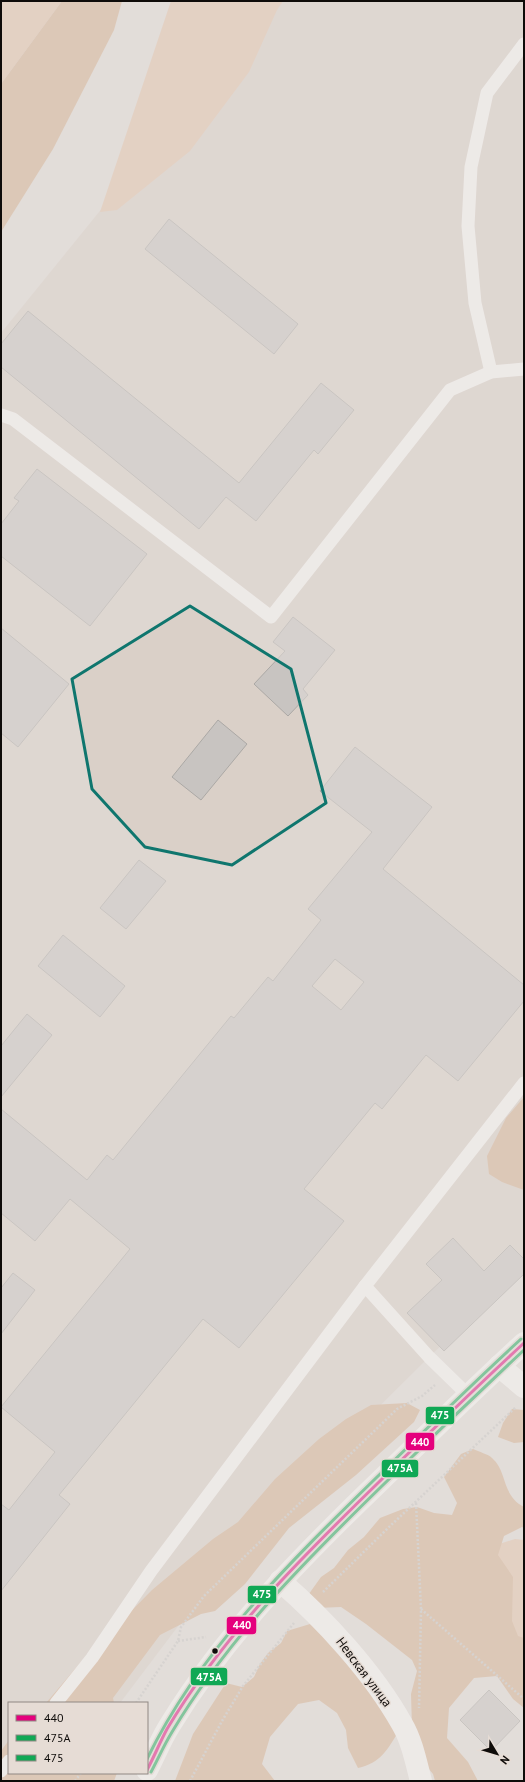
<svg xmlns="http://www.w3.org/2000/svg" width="525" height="1782" viewBox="0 0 525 1782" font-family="'PT Sans',sans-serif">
  <rect width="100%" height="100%" fill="#e2ddd9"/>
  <polygon fill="#dad0c8" points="270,1 524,1 524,1268 429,1357 238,1547 120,1703 9,1703 9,1773 1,1781 1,333"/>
  <g fill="#e5c3a9">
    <polygon points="1,1 62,1 1,84"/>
    <polygon points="171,1 283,1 277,10 249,72 190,151 117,210 100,212"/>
    <polygon points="515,1539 524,1540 524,1648 521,1648 478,1563 496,1545"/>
  </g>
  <g fill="#d6af8e">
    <polygon points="62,1 122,1 114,30 53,149 1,232 1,84"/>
    <polygon points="524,1097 524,1190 502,1182 489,1174 487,1156 506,1118"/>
    <polygon points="407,1403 420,1410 414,1422 356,1475 289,1528 245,1584 215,1611 201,1614 160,1635 113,1698 114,1703 46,1703 80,1663 152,1590 213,1539 238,1522 275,1479 319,1439 346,1419 371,1405"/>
    <polygon points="512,1409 524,1410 524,1442 514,1443 498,1437 503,1423"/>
    <path d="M473 1449C479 1452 488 1454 492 1458 508 1472 501 1495 524 1507V1528L522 1527 504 1536 498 1555 513 1577 512 1621 518 1636 524 1638V1708L513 1699 497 1676 474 1678 449 1708 447 1738 468 1762 478 1781H435L433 1774 419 1757 412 1727 411 1694 417 1671 412 1660 366 1624 341 1607 316 1608 306 1598 321 1577 334 1568 348 1550 364 1537 380 1518 403 1509 417 1507 434 1513 452 1515 457 1503 444 1477 461 1454Z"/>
    <path d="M310 1624 339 1643 399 1731C387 1750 381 1763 358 1768L348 1748 346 1730 337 1713 319 1700 298 1704 286 1718 270 1737 262 1764 275 1781H175L193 1734 226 1683 242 1687 254 1677 260 1664 268 1653 281 1643 287 1631Z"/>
    <polygon points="9,1740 9,1773 117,1773 114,1781 1,1781 1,1751"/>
  </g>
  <g fill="#c8c4c1" stroke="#aba8a5" fill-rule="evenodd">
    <polygon points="169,219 298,324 274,354 145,249"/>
    <polygon points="28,311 239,483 321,383 354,410 318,454 314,450 256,521 226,497 199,529 1,367 1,344"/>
    <polygon points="37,469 147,554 90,626 1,556 1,524 19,501 14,498"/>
    <polygon points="293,617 335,650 303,689 308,695 288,716 254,684 285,651 273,642"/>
    <polygon points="1,628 69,684 18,747 1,733"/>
    <polygon points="218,720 247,744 201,800 172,777"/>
    <path d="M355 747 432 807 383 869 524 985V1001L458 1081 426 1055 382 1109 375 1103 304 1189 344 1221 239 1348 203 1319 59 1495 70 1504 1 1591V1504L9 1510 55 1452 1 1407 130 1249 70 1199 35 1241 1 1213V1109L87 1180 107 1155 113 1160 231 1016 234 1018 268 977 273 981 321 920 308 909 372 832 320 791ZM335 959 364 982 341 1010 312 986Z"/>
    <polygon points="139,860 166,881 126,929 100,908"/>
    <polygon points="63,935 125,986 100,1017 38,966"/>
    <polygon points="27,1014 52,1035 1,1097 1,1046"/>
    <polygon points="453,1238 484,1271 510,1245 524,1259 524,1274 444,1351 407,1313 442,1280 426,1264"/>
    <polygon points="13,1273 35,1290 1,1334 1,1288"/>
    <polygon points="489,1690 520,1721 491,1751 460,1720"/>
  </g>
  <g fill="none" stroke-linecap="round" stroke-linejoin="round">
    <g stroke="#c8c7c6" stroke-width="2.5" stroke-dasharray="2 2" stroke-linecap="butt">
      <polyline points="416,1503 421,1609 419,1708"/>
      <polyline points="323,1592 388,1528 516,1407"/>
      <polyline points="421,1609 524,1699"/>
      <polyline points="178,1641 206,1637"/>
      <polyline points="136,1703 178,1641 181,1627 204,1596 397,1409 422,1396 435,1385"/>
      <polyline points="75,1781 81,1773"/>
      <polyline points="190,1781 222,1721 243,1686 294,1623"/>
    </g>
    <g stroke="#fbfaf9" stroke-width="13">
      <polyline points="491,372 475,303 468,226 471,167 487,93 524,44"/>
      <polyline points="1,415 13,419 271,617 450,390 491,372 524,369"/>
      <polyline points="468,1395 429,1357 365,1286 524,1083"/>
      <polyline points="56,1703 92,1658 151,1571 365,1286"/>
      <polyline points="1,1771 9,1761"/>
    </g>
    <g stroke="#fbfaf9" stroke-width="22">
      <polyline points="499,1366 524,1387"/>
      <path d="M280 1581C324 1619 373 1672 402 1724 412 1741 416 1762 421 1781"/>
    </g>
    <path stroke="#fbfaf9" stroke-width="22" d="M147 1770C155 1755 161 1739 170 1725 227 1632 302 1556 380 1481 428 1434 475 1388 524 1343"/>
    <g stroke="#e6dcd5" stroke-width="6">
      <path id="bus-1" d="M147 1770C154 1757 160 1742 167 1729 223 1635 302 1557 380 1481 427 1435 475 1388 524 1343"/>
    </g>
    <g stroke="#e6dcd5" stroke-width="6">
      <path id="bus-2" d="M151 1772C158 1759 164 1745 172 1732 228 1638 306 1560 384 1484 430 1439 477 1394 524 1350"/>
    </g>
    <g stroke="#e6dcd5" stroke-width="6">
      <path id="bus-3" d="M147 1759C200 1650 289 1563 375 1479 423 1432 471 1385 521 1339"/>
    </g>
    <use href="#bus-1" stroke="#e5007d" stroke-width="3"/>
    <use href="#bus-2" stroke="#10a855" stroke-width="3"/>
    <use href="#bus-3" stroke="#10a855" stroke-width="3"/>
  </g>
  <path d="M0 0H525V1782H0ZM190 606 291 669 326 803 232 865 145 847 92 789 72 679Z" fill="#e2ddd9" fill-opacity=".55" fill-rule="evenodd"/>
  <path fill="none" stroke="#0f766e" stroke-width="3" stroke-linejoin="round" d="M190 606 291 669 326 803 232 865 145 847 92 789 72 679Z"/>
  <circle fill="#0e0b09" stroke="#e6dcd5" stroke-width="1.5" cx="215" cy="1651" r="3.5"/>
  <g text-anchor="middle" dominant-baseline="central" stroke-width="3" stroke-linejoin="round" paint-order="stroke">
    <g font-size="13" fill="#0e0b09" stroke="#e6dcd5">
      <text transform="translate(364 1672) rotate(53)">Невская улица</text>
    </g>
  </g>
  <g stroke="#e6dcd5" stroke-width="1.5">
    <rect x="425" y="1406" width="30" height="19" rx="4" fill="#10a855"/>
    <rect x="405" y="1432" width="30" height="19" rx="4" fill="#e5007d"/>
    <rect x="381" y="1459" width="38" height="19" rx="4" fill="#10a855"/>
    <rect x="247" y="1585" width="30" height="19" rx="4" fill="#10a855"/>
    <rect x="226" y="1616" width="31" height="19" rx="4" fill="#e5007d"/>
    <rect x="190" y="1667" width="38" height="19" rx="4" fill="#10a855"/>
  </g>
  <g font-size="11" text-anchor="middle" font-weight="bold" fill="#fff">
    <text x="440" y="1419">475</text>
    <text x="420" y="1446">440</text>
    <text x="400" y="1472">475А</text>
    <text x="262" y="1598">475</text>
    <text x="242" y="1629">440</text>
    <text x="209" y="1681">475А</text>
  </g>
  <rect width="525" height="1782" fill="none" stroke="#0e0b09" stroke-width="4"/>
  <rect x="8" y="1702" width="140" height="72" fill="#e6dcd5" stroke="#908883"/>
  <rect x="16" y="1715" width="20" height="6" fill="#e5007d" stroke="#908883"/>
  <text x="44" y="1722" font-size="12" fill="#0e0b09">440</text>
  <rect x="16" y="1735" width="20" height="6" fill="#10a855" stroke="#908883"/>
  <text x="44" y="1742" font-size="12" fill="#0e0b09">475А</text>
  <rect x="16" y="1755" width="20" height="6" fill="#10a855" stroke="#908883"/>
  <text x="44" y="1762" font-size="12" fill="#0e0b09">475</text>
  <g transform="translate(497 1754) rotate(128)" stroke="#e6dcd5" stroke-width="3" paint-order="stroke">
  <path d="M0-3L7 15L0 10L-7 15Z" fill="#0e0b09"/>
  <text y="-6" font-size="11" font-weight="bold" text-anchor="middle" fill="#0e0b09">N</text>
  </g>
</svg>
